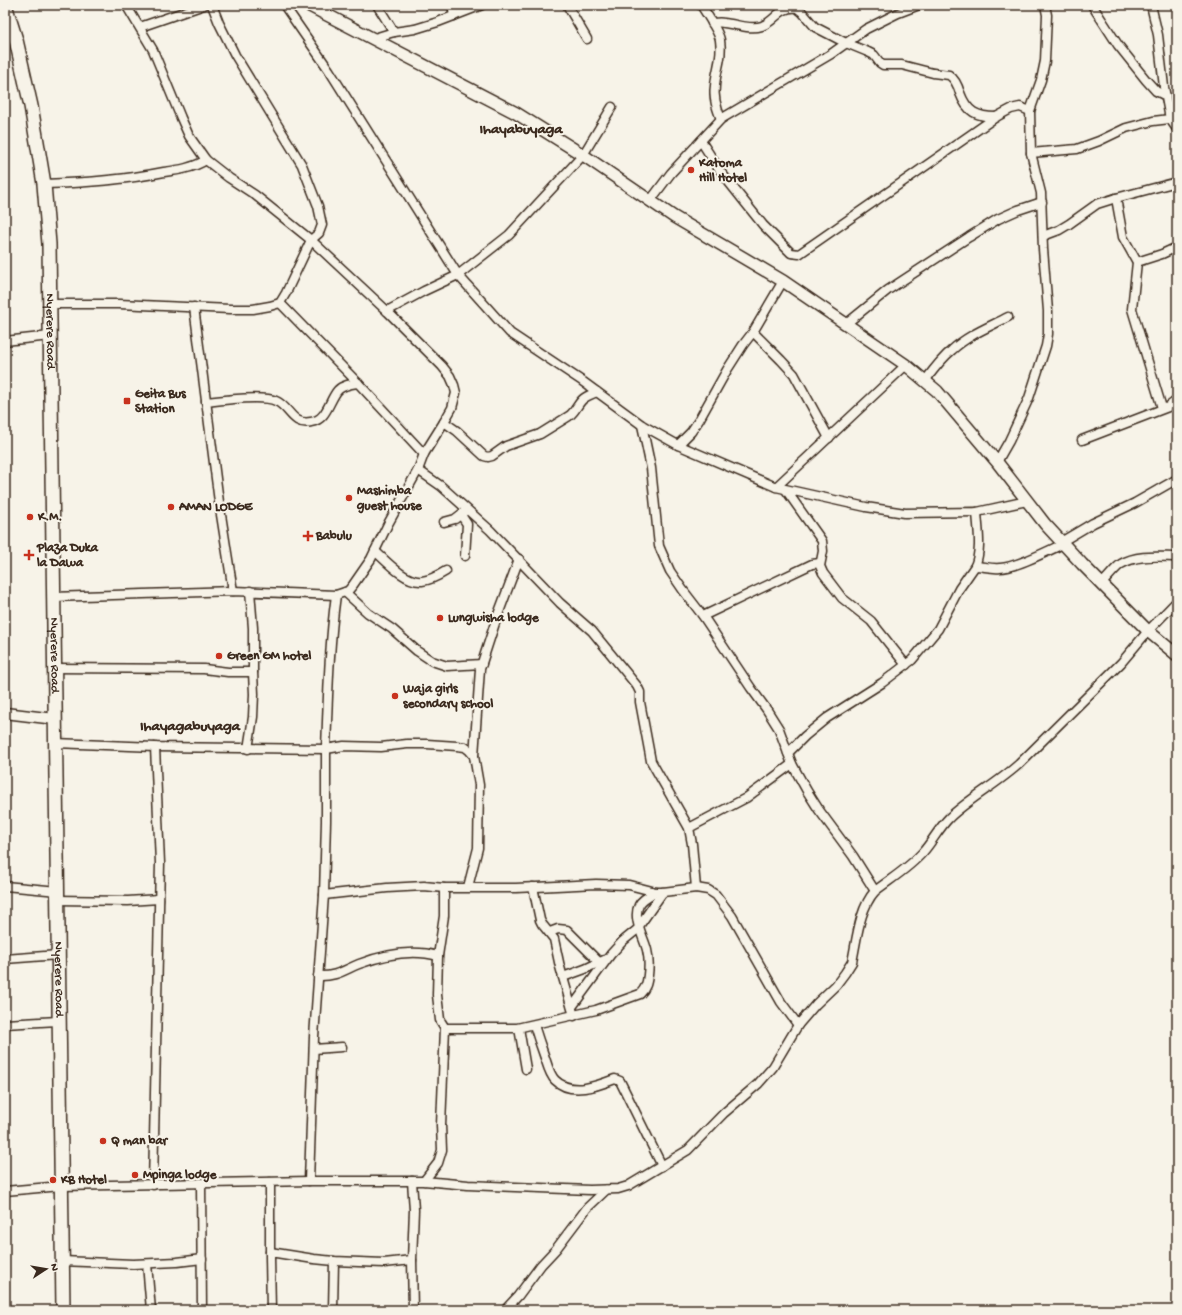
<svg xmlns="http://www.w3.org/2000/svg" width="1182" height="1315" viewBox="0 0 1182 1315" font-family="'Gochi Hand',sans-serif">
  <rect width="100%" height="100%" fill="#f7f3e8"/>
  <filter id="ink" filterUnits="userSpaceOnUse"><feTurbulence type="fractalNoise" baseFrequency=".025" numOctaves="2"/><feDisplacementMap in="SourceGraphic" scale="8" xChannelSelector="R" yChannelSelector="G"/><feConvolveMatrix kernelMatrix="1 2 1 2 8 2 1 2 1" color-interpolation-filters="sRGB"/></filter>
  <g filter="url(#ink)">
    <g fill="none" stroke-linecap="round" stroke-linejoin="round">
      <g stroke="#3b2a1e" stroke-width="11">
        <g id="minor">
          <path d="M126 5 153 50 181 118 189 136 206 160 229 178 255 195 311 240 387 311 442 366 450 376 454 385 456 393 452 408 444 422 457 431 484 456 488 457 492 456 506 446 540 434 569 416C575 412 577 405 582 400 586 396 592 394 597 392"/>
          <polyline points="284,5 329,70 458,275 510,333 582,381 642,425 678,445 776,487 866,507 905,513 977,512 1027,501"/>
          <polyline points="377,5 394,32"/>
          <polyline points="452,5 454,16"/>
          <polyline points="567,5 587,39"/>
          <path d="M701 5C706 13 719 32 720 40 723 58 716 69 715 86 713 98 717 109 721 119"/>
          <polyline points="1092,5 1118,45 1146,80 1156,91 1166,96"/>
          <polyline points="1151,5 1158,35 1164,87 1170,119 1177,129"/>
          <path d="M712 23C716 23 720 22 724 23 736 24 750 30 762 26 776 21 779 6 797 8L802 12 815 27 846 43 868 52 874 55 880 63 883 65H902L933 73 949 75C955 79 958 86 960 93 967 112 977 117 996 117"/>
          <polyline points="140,27 204,5"/>
          <polyline points="371,39 394,32 415,29 438,22 482,5"/>
          <polyline points="701,141 720,171 763,225 791,253 799,254 996,117 1011,109 1020,107 1030,111"/>
          <polyline points="1031,153 1077,149 1099,141 1126,128 1153,121 1170,119 1177,121"/>
          <path d="M44 184C84 183 124 180 164 172 179 170 193 168 206 160"/>
          <polyline points="1116,198 1123,237 1137,262 1132,309 1162,408"/>
          <polyline points="650,201 671,173 721,119 831,54 866,29 898,13 919,5"/>
          <polyline points="1043,236 1059,230 1069,224 1097,204 1116,198 1177,182"/>
          <polyline points="1137,262 1162,254 1177,247"/>
          <polyline points="280,303 358,383 424,454"/>
          <polyline points="50,304 119,304 230,309 253,309 270,306 280,303 286,293 311,240 319,233 322,225 318,206 302,165 235,55 219,23 212,5"/>
          <polyline points="194,307 219,502 233,591"/>
          <polyline points="387,311 424,291 458,275 509,235 583,155 612,107"/>
          <polyline points="846,324 888,290 969,237 998,219 1018,210 1042,202"/>
          <polyline points="753,332 781,360 794,374 829,438"/>
          <polyline points="5,341 50,336"/>
          <path d="M925 381C933 370 941 359 952 350 968 335 989 327 1008 317"/>
          <path d="M206 402C222 400 263 395 276 401 290 407 292 426 311 422 327 420 329 400 338 390 343 385 351 384 358 383"/>
          <polyline points="642,425 651,468 659,546 670,571 683,590 703,616 751,688 767,710 779,729 792,764 807,791 819,810 853,856 875,891"/>
          <polyline points="1082,440 1168,407 1177,400"/>
          <polyline points="678,445 691,432 699,420 727,370 743,345 753,332 783,281"/>
          <polyline points="997,462 1009,441 1029,398 1046,346 1048,334 1048,311 1043,249 1041,193 1031,153 1030,111 1041,80 1045,61 1047,15 1045,5"/>
          <polyline points="418,470 441,486 490,530 560,603 592,631 637,686 640,692 640,702 651,761 689,828 692,844 696,888"/>
          <polyline points="776,487 906,365"/>
          <polyline points="786,490 822,541 823,551 820,566 823,573 842,598 871,621 906,665"/>
          <polyline points="461,515 467,524 465,556"/>
          <polyline points="444,522 455,519 464,512"/>
          <polyline points="1061,542 1093,523 1135,503 1177,479"/>
          <path d="M375 551C386 561 406 583 422 581 431 580 438 576 446 571"/>
          <path d="M975 566C983 566 991 569 1000 568 1015 568 1048 551 1063 544"/>
          <path d="M1101 584C1108 578 1114 569 1121 564 1137 554 1160 557 1177 557"/>
          <polyline points="345,592 368,613 392,629 417,651 432,661 447,666 482,664"/>
          <polyline points="53,597 233,591 336,595 348,591 353,585 371,559 388,524 418,470 424,454 444,422"/>
          <polyline points="703,616 812,564 820,563"/>
          <polyline points="54,668 204,669 228,672 253,672"/>
          <path d="M55 743 155 747 326 749C328 697 329 646 336 595"/>
          <polyline points="248,749 253,717 254,694 253,672 253,628 250,591"/>
          <path d="M788 753 805 736 827 718 882 683 912 660 938 629 959 589 975 566C982 549 978 530 977 512"/>
          <polyline points="474,756 480,669 496,620 519,559"/>
          <polyline points="689,828 746,798 792,764"/>
          <polyline points="5,886 58,891"/>
          <polyline points="533,887 540,920 542,924 554,939 560,967 574,1016"/>
          <path d="M444 888V916L438 956 437 995 440 1020 445 1028H517L596 1010 640 994C646 988 647 983 648 975 649 967 649 958 647 950 644 937 632 919 639 905 642 899 650 895 656 892"/>
          <polyline points="324,895 387,888 424,886 444,888 516,888 596,884 629,885 656,892 663,892 696,888 708,890 716,895 732,916 781,1002 798,1025"/>
          <polyline points="57,900 128,901 159,899"/>
          <polyline points="639,926 663,892"/>
          <polyline points="550,932 558,929 567,930 599,962"/>
          <polyline points="5,959 58,955"/>
          <path d="M318 976C336 977 344 970 359 964 383 955 413 949 438 956"/>
          <polyline points="563,977 585,969 604,960"/>
          <polyline points="572,1007 611,954 623,941 639,928"/>
          <polyline points="5,1024 58,1021"/>
          <path d="M534 1025C537 1035 540 1044 544 1055 547 1063 549 1074 555 1080 571 1096 597 1086 615 1079L620 1081 662 1166"/>
          <polyline points="519,1028 526,1069"/>
          <polyline points="314,1049 342,1047"/>
          <polyline points="309,1181 314,1037 324,895 326,821 326,749 344,746 381,747 407,744 427,744 457,746 465,747 469,750 474,756 479,785 478,848 468,887"/>
          <polyline points="412,1181 414,1210 412,1260 413,1310"/>
          <polyline points="424,1181 438,1163 442,1150 441,1125 445,1028"/>
          <polyline points="270,1182 270,1257 271,1310"/>
          <polyline points="201,1183 202,1310"/>
          <polyline points="153,1185 160,863 155,747"/>
          <path d="M5 1191 61 1186 309 1181H424L468 1185 590 1190 618 1189 628 1186 688 1150 724 1113 758 1084 773 1067 798 1025 816 1004 836 985 845 973 852 962C857 939 859 909 875 891 892 878 909 868 923 852 932 842 939 828 949 818 970 798 997 784 1019 764L1121 663 1148 631 1177 601"/>
          <polyline points="270,1252 314,1259 334,1261 384,1263 412,1260"/>
          <polyline points="62,1261 133,1264 177,1262 202,1259"/>
          <polyline points="147,1264 151,1310"/>
          <polyline points="333,1310 334,1261"/>
          <polyline points="505,1310 518,1296 541,1265 556,1249 587,1208 606,1190"/>
        </g>
      </g>
      <g stroke="#3b2a1e" stroke-width="13">
        <polyline id="tertiary" points="5,713 55,719"/>
      </g>
      <g stroke="#3b2a1e" stroke-width="14">
        <polyline id="secondary" points="308,5 516,113 583,155 674,217 783,281 906,365 937,391 997,462 1045,524 1082,564 1148,631 1177,655"/>
      </g>
      <g stroke="#3b2a1e" stroke-width="16">
        <g id="trunk">
          <path id="s1" d="M5 5 16 40 31 106 44 184 49 244 63 1310"/>
        </g>
      </g>
      <use href="#minor" stroke="#f7f3e8" stroke-width="8"/>
      <use href="#tertiary" stroke="#f7f3e8" stroke-width="10"/>
      <use href="#secondary" stroke="#f7f3e8" stroke-width="11"/>
      <use href="#trunk" stroke="#f7f3e8" stroke-width="13"/>
    </g>
  </g>
  <g fill="#c8321e" stroke="#f7f3e8" stroke-width="1.5">
    <circle cx="691" cy="170" r="4"/>
    <rect x="123" y="397" width="8" height="8" rx="2"/>
    <circle cx="349" cy="498" r="4"/>
    <circle cx="171" cy="507" r="4"/>
    <circle cx="30" cy="517" r="4"/>
    <path d="M306 530h4v4h4v4h-4v4h-4v-4h-4v-4h4z"/>
    <path d="M27 549h4v4h4v4h-4v4h-4v-4h-4v-4h4z"/>
    <circle cx="440" cy="618" r="4"/>
    <circle cx="219" cy="656" r="4"/>
    <circle cx="395" cy="696" r="4"/>
    <circle cx="103" cy="1141" r="4"/>
    <circle cx="135" cy="1175" r="4"/>
    <circle cx="53" cy="1180" r="4"/>
  </g>
  <g text-anchor="middle" dominant-baseline="central" stroke-width="4" stroke-linejoin="round" paint-order="stroke">
    <g font-size="13" font-weight="bold" fill="#3b2a1e" stroke="#f7f3e8" text-anchor="start">
      <text x="699" y="163">Katoma<tspan x="699" dy="15">Hill Hotel</tspan></text>
      <text x="135" y="394">Geita Bus<tspan x="135" dy="15">Station</tspan></text>
      <text x="357" y="491">Mashimba<tspan x="357" dy="15">guest house</tspan></text>
      <text x="179" y="507">AMAN LODGE</text>
      <text x="38" y="517">K.M.</text>
      <text x="316" y="536">Babulu</text>
      <text x="37" y="548">Plaza Duka<tspan x="37" dy="15">la Dawa</tspan></text>
      <text x="448" y="618">Lungwisha lodge</text>
      <text x="227" y="656">Green GM hotel</text>
      <text x="403" y="689">Waja girls<tspan x="403" dy="15">secondary school</tspan></text>
      <text x="111" y="1141">Q man bar</text>
      <text x="143" y="1175">Mpinga lodge</text>
      <text x="61" y="1180">KB Hotel</text>
    </g>
    <g font-size="13" fill="#3b2a1e" stroke="#f7f3e8">
      <text stroke="none"><textPath href="#s1" startOffset="331">Nyerere Road</textPath></text>
      <text stroke="none"><textPath href="#s1" startOffset="655">Nyerere Road</textPath></text>
      <text stroke="none"><textPath href="#s1" startOffset="979">Nyerere Road</textPath></text>
    </g>
    <g font-size="15" font-weight="bold" fill="#3b2a1e" stroke="#f7f3e8">
      <text x="521" y="130">Ihayabuyaga</text>
      <text x="190" y="727">Ihayagabuyaga</text>
    </g>
  </g>
  <rect width="1182" height="1315" fill="none" stroke="#f7f3e8" stroke-width="20"/>
  <rect x="10" y="10" width="1162" height="1295" fill="none" stroke="#3b2a1e" stroke-width="1.5" filter="url(#ink)"/>
  <g transform="translate(46 1269) rotate(78)" stroke="#f7f3e8" stroke-width="3" paint-order="stroke">
  <path d="M0-3L7 15L0 10L-7 15Z" fill="#3b2a1e"/>
  <text y="-6" font-size="11" font-weight="bold" text-anchor="middle" fill="#3b2a1e">N</text>
  </g>
</svg>
